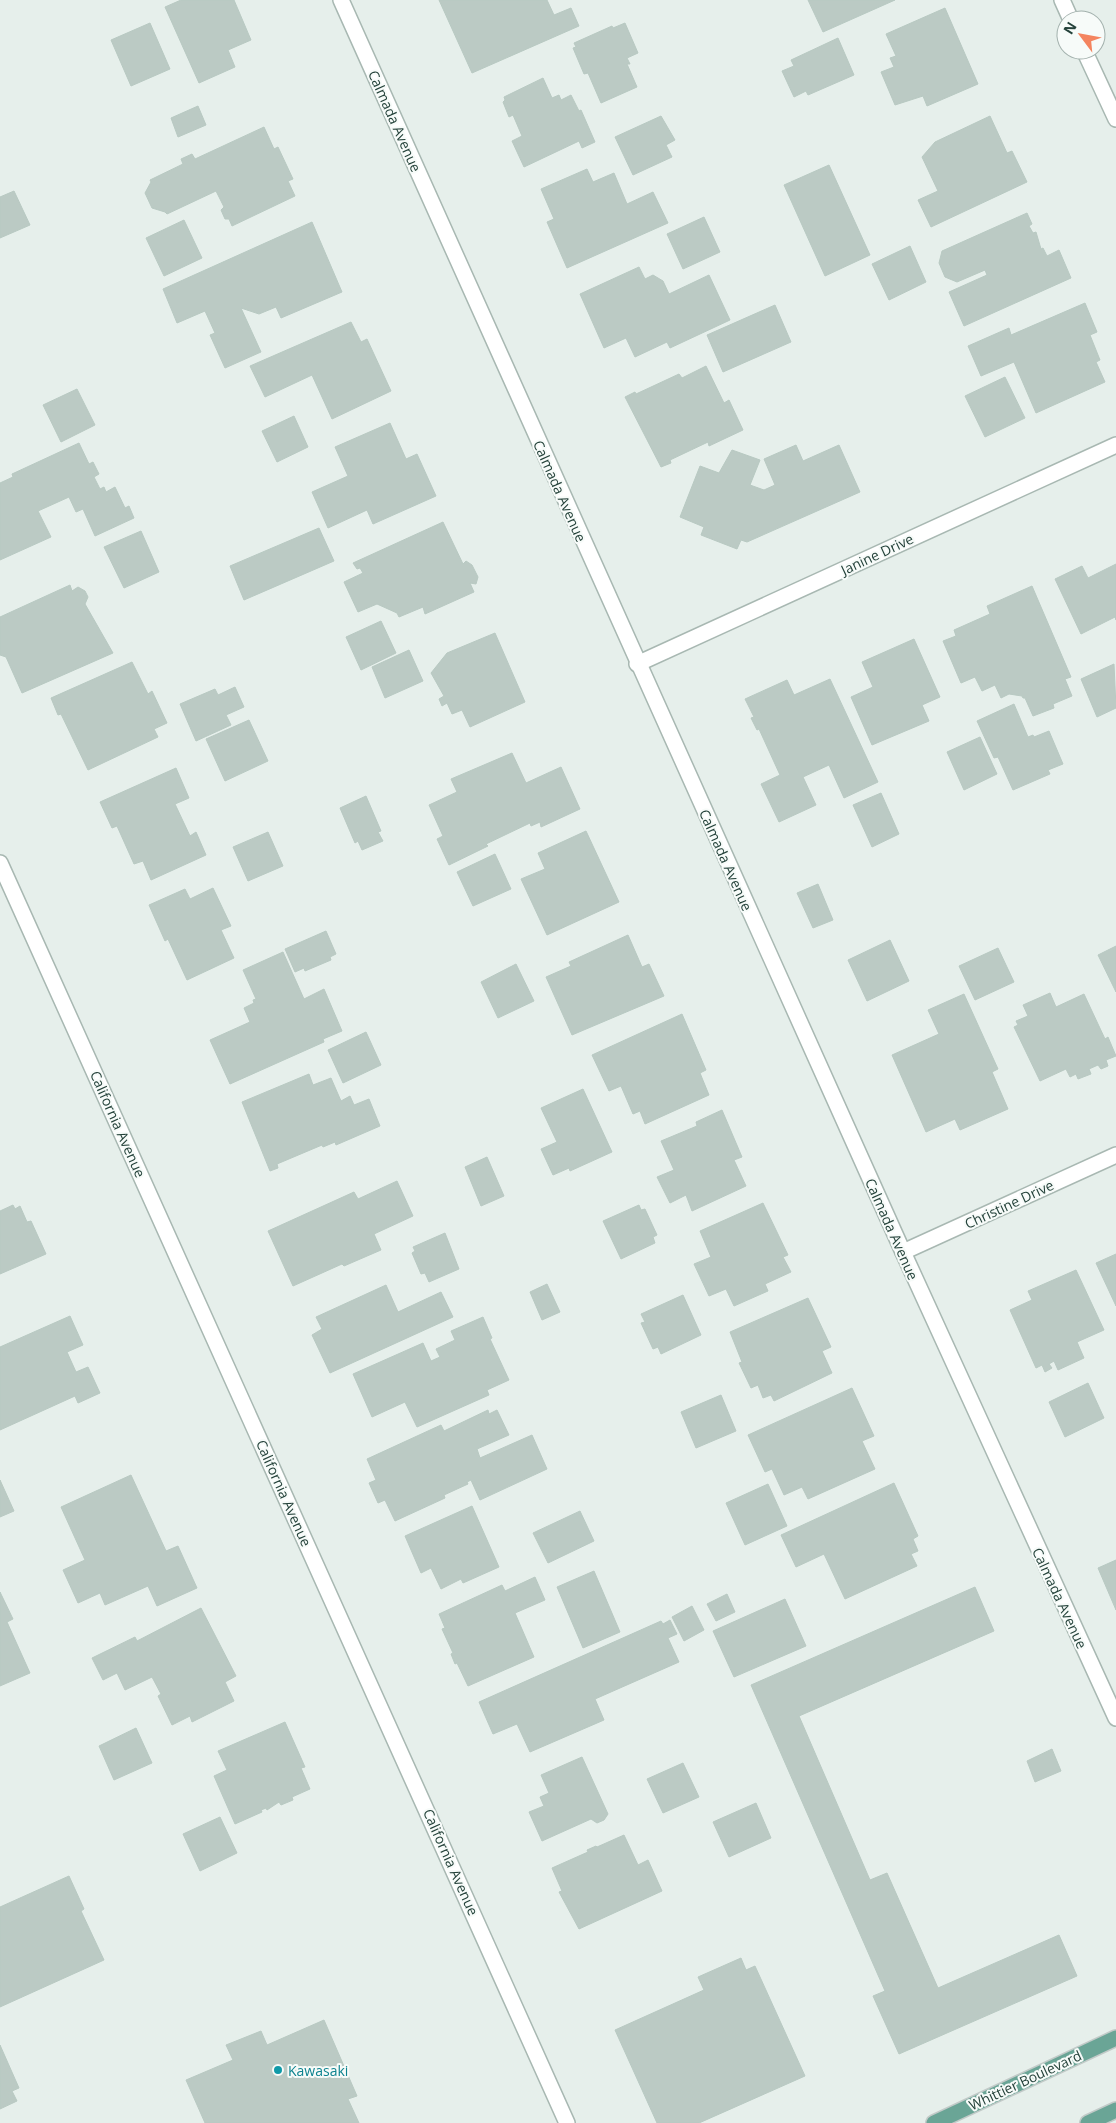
<svg xmlns="http://www.w3.org/2000/svg" width="1116" height="2123" viewBox="0 0 1116 2123" font-family="'Open Sans',sans-serif">
  <rect width="100%" height="100%" fill="#e6efeb"/>
  <g fill="#bbcac4" stroke="#b8c9c2">
    <polygon points="181,0 234,0 251,40 228,50 235,67 199,83 165,7"/>
    <polygon points="439,0 547,0 554,15 571,8 579,26 472,73"/>
    <polygon points="808,0 895,0 823,32"/>
    <polygon points="945,8 978,84 927,106 923,96 895,105 881,72 894,67 890,58 896,56 886,34"/>
    <polygon points="150,23 170,69 131,86 111,40"/>
    <polygon points="625,23 638,53 627,58 630,64 627,64 637,87 601,103 588,73 584,74 573,48 576,47 574,43 612,26 613,28"/>
    <polygon points="838,38 854,75 808,95 806,91 794,97 782,71 794,66 791,60"/>
    <polygon points="543,78 552,98 559,95 561,100 571,95 579,111 581,110 595,142 582,148 579,141 524,167 512,141 522,136 513,115 509,117 503,102 505,100 504,97"/>
    <polygon points="198,106 206,125 178,137 171,118"/>
    <polygon points="661,116 675,140 666,145 672,157 633,175 615,137"/>
    <polygon points="990,116 1007,153 1012,151 1027,182 931,227 918,200 938,191 922,157 935,142"/>
    <polygon points="264,127 274,149 278,147 293,179 288,181 295,196 232,226 229,219 225,219 221,210 224,207 216,191 167,214 165,212 152,208 145,193 151,182 150,180 183,164 181,159 192,154 195,159"/>
    <polygon points="829,165 870,255 825,276 784,185"/>
    <polygon points="587,169 593,182 614,173 627,204 653,192 668,223 567,268 547,222 554,219 541,189"/>
    <polygon points="14,191 30,225 0,238 0,197"/>
    <polygon points="1027,213 1032,224 1029,226 1033,233 1036,232 1041,249 1043,248 1047,256 1059,250 1071,278 964,326 949,292 987,275 985,270 957,282 945,277 939,263 942,251"/>
    <polygon points="704,217 720,252 683,269 667,234"/>
    <polygon points="184,220 202,258 164,276 146,238"/>
    <polygon points="312,222 342,292 281,318 276,307 259,314 241,308 261,352 225,368 210,335 215,333 205,311 177,323 163,289"/>
    <polygon points="910,246 926,282 889,300 872,264"/>
    <polygon points="639,267 645,279 653,275 663,281 669,294 709,275 730,320 670,348 667,342 635,357 626,338 604,348 580,294"/>
    <polygon points="1085,303 1097,332 1090,335 1100,360 1096,362 1105,382 1036,413 1014,362 981,376 968,346 1009,328 1011,335"/>
    <polygon points="775,305 791,342 723,372 707,335"/>
    <polygon points="351,322 361,342 367,339 391,391 332,419 312,375 265,397 250,366"/>
    <polygon points="706,366 724,403 729,400 743,430 709,446 708,442 670,460 671,463 661,467 625,397 635,392 636,394 679,374 682,378"/>
    <polygon points="1005,377 1025,418 985,437 965,396"/>
    <polygon points="77,389 95,425 61,442 43,405"/>
    <polygon points="294,416 308,447 277,462 262,431"/>
    <polygon points="390,423 406,459 417,454 436,496 373,524 367,510 328,528 312,492 348,476 335,447"/>
    <polygon points="79,443 89,464 93,462 99,474 94,477 100,489 104,487 106,492 115,487 125,508 129,506 134,518 95,536 83,509 76,512 69,497 38,511 51,537 0,560 0,483 13,477 12,474"/>
    <polygon points="796,445 803,461 839,445 860,492 747,542 741,540 737,549 701,535 704,527 680,517 700,466 719,473 732,450 760,460 750,485 764,490 775,485 764,459"/>
    <polygon points="443,522 463,564 466,561 472,565 478,577 476,584 470,583 474,592 425,614 423,607 399,617 397,613 377,604 358,612 344,582 363,573 360,568 357,569 353,563"/>
    <polygon points="319,528 334,561 244,600 230,566"/>
    <polygon points="141,531 159,572 124,588 104,547"/>
    <polygon points="1116,564 1116,620 1115,617 1081,634 1055,579 1082,566 1088,578"/>
    <polygon points="70,585 72,591 78,587 85,591 88,597 85,604 113,653 22,693 6,657 0,655 0,617"/>
    <polygon points="1032,586 1071,677 1065,679 1072,696 1053,704 1054,708 1033,716 1025,698 1023,698 1022,696 1009,694 1001,698 995,685 982,691 975,677 961,683 943,641 956,636 954,630 990,614 987,606"/>
    <polygon points="381,621 396,653 361,670 346,637"/>
    <polygon points="495,633 525,702 470,727 462,710 452,714 447,703 442,706 439,699 444,696 431,673 447,653"/>
    <polygon points="914,639 940,697 922,705 929,721 872,745 851,697 873,687 862,662"/>
    <polygon points="409,650 423,681 385,698 372,667"/>
    <polygon points="132,662 148,694 152,691 167,723 154,729 158,737 88,770 61,714 58,715 51,698"/>
    <polygon points="1114,664 1116,708 1097,717 1081,679"/>
    <polygon points="830,679 878,782 844,798 829,765 803,777 816,805 779,822 761,784 780,775 759,729 757,730 751,718 754,717 745,699 787,680 794,695"/>
    <polygon points="235,687 244,707 226,715 231,725 196,741 180,704 215,689 218,695"/>
    <polygon points="1014,704 1028,737 1033,735 1034,737 1049,731 1063,764 1048,770 1050,774 1013,790 998,757 994,758 977,721"/>
    <polygon points="249,720 268,761 225,781 206,739"/>
    <polygon points="980,737 997,774 964,790 947,752"/>
    <polygon points="512,753 526,783 561,767 580,809 541,827 540,822 531,826 530,823 486,844 488,846 449,865 437,839 443,836 429,805 457,792 451,779"/>
    <polygon points="176,768 189,798 175,804 190,836 196,832 206,855 151,880 143,861 134,864 117,826 112,828 100,802"/>
    <polygon points="881,793 899,834 872,847 853,805"/>
    <polygon points="366,796 381,831 378,832 383,841 362,850 358,841 355,843 340,808"/>
    <polygon points="586,831 619,902 547,935 521,879 545,869 538,853"/>
    <polygon points="268,832 283,866 248,881 233,847"/>
    <polygon points="495,854 511,889 473,906 457,872"/>
    <polygon points="818,884 833,920 813,928 797,893"/>
    <polygon points="213,888 231,926 221,930 234,958 187,980 168,939 165,941 149,905 185,889 190,899"/>
    <polygon points="326,931 336,954 330,957 331,960 305,971 304,968 295,972 285,949"/>
    <polygon points="628,935 642,967 649,964 664,996 572,1035 546,977 571,966 569,962"/>
    <polygon points="890,940 909,981 867,1001 848,960"/>
    <polygon points="1116,946 1116,992 1098,955"/>
    <polygon points="998,948 1014,982 975,1000 959,966"/>
    <polygon points="283,952 304,999 324,989 342,1031 323,1039 324,1042 230,1084 210,1040 250,1022 244,1008 254,1003 253,1000 256,999 243,970"/>
    <polygon points="516,964 534,1001 498,1018 481,982"/>
    <polygon points="1050,993 1056,1007 1084,994 1105,1039 1108,1037 1116,1056 1106,1060 1108,1066 1101,1069 1098,1065 1089,1069 1091,1074 1078,1079 1076,1074 1070,1077 1066,1069 1040,1081 1014,1027 1018,1025 1016,1021 1028,1016 1023,1005"/>
    <polygon points="964,994 998,1069 992,1072 1008,1109 960,1130 955,1119 926,1132 892,1055 939,1034 928,1010"/>
    <polygon points="682,1014 706,1070 700,1073 709,1095 645,1124 640,1111 633,1114 621,1086 609,1091 592,1055"/>
    <polygon points="366,1032 381,1065 343,1083 328,1050"/>
    <polygon points="309,1074 313,1085 331,1078 341,1101 350,1096 354,1105 369,1099 380,1126 336,1145 335,1142 323,1147 322,1145 277,1164 278,1168 270,1171 242,1102"/>
    <polygon points="583,1089 612,1152 570,1171 569,1168 553,1175 541,1149 557,1142 541,1108"/>
    <polygon points="722,1110 742,1157 734,1160 746,1186 692,1211 686,1195 670,1203 657,1177 674,1170 661,1141 697,1126 696,1122"/>
    <polygon points="487,1157 504,1196 481,1206 465,1167"/>
    <polygon points="397,1181 413,1216 374,1234 381,1250 344,1266 342,1264 293,1286 268,1231 354,1192 358,1199"/>
    <polygon points="763,1203 788,1255 783,1257 791,1272 765,1284 768,1291 734,1306 726,1289 709,1296 694,1264 711,1257 700,1231"/>
    <polygon points="13,1205 15,1209 20,1206 27,1222 31,1221 46,1254 0,1274 0,1211"/>
    <polygon points="639,1205 641,1210 645,1209 657,1235 653,1237 655,1243 621,1259 603,1221"/>
    <polygon points="445,1233 459,1269 429,1282 425,1273 421,1274 412,1253 415,1251 413,1247"/>
    <polygon points="1116,1254 1116,1306 1096,1263"/>
    <polygon points="1076,1270 1104,1330 1077,1342 1084,1358 1058,1370 1054,1361 1049,1364 1052,1368 1045,1372 1042,1365 1036,1368 1010,1310 1032,1300 1028,1291"/>
    <polygon points="547,1284 560,1312 542,1320 530,1292"/>
    <polygon points="386,1285 398,1312 441,1292 453,1317 330,1373 312,1335 322,1329 316,1317"/>
    <polygon points="683,1295 701,1335 661,1354 658,1347 653,1349 641,1323 645,1322 641,1314"/>
    <polygon points="808,1298 831,1347 822,1351 832,1373 774,1401 771,1395 763,1398 758,1385 751,1388 739,1363 742,1362 730,1332"/>
    <polygon points="70,1316 83,1345 67,1352 76,1372 88,1367 100,1393 78,1403 75,1396 0,1430 0,1347"/>
    <polygon points="483,1317 492,1338 490,1339 509,1380 487,1390 489,1395 417,1427 405,1402 372,1417 353,1374 423,1343 431,1361 440,1357 436,1349 455,1340 451,1331"/>
    <polygon points="1088,1383 1104,1418 1065,1437 1049,1402"/>
    <polygon points="852,1388 874,1436 862,1441 875,1469 808,1499 802,1487 784,1495 772,1469 765,1472 748,1435"/>
    <polygon points="721,1395 736,1431 696,1448 681,1412"/>
    <polygon points="488,1410 489,1414 497,1410 509,1435 477,1449 480,1458 532,1435 547,1469 480,1500 471,1480 467,1482 468,1484 444,1495 445,1498 395,1521 385,1500 378,1503 369,1483 376,1480 367,1459 441,1425 444,1431"/>
    <polygon points="131,1475 166,1551 178,1546 197,1588 157,1606 148,1586 105,1605 100,1593 78,1603 63,1570 85,1560 61,1507"/>
    <polygon points="0,1480 14,1511 0,1517"/>
    <polygon points="894,1483 918,1536 913,1539 918,1551 911,1554 917,1566 845,1599 824,1554 796,1567 781,1535"/>
    <polygon points="768,1484 787,1526 745,1545 726,1503"/>
    <polygon points="472,1506 499,1567 463,1583 461,1579 441,1589 431,1568 421,1573 405,1536"/>
    <polygon points="580,1511 594,1541 548,1563 533,1533"/>
    <polygon points="1116,1560 1116,1610 1098,1568"/>
    <polygon points="594,1571 620,1632 583,1648 557,1587"/>
    <polygon points="535,1577 545,1600 515,1613 534,1657 468,1686 457,1663 455,1664 451,1654 453,1653 442,1629 445,1628 439,1614 502,1585 505,1591"/>
    <polygon points="975,1587 994,1631 799,1716 870,1880 887,1873 938,1988 1059,1935 1077,1976 899,2054 873,1996 885,1991 751,1685"/>
    <polygon points="0,1592 13,1619 7,1622 30,1673 0,1686"/>
    <polygon points="727,1594 735,1612 716,1621 707,1604"/>
    <polygon points="785,1599 806,1646 734,1677 713,1631"/>
    <polygon points="692,1606 704,1630 684,1641 672,1617"/>
    <polygon points="201,1608 236,1676 225,1682 234,1701 192,1722 190,1716 172,1725 158,1696 161,1694 152,1677 125,1690 117,1673 103,1680 92,1658 135,1637 137,1641"/>
    <polygon points="670,1620 677,1634 668,1638 679,1662 595,1699 604,1720 530,1752 517,1724 493,1734 479,1702 661,1621 663,1624"/>
    <polygon points="285,1722 305,1767 301,1768 310,1789 292,1797 293,1800 281,1805 279,1802 267,1810 266,1808 261,1810 262,1812 235,1824 214,1776 227,1770 218,1751"/>
    <polygon points="136,1728 152,1763 114,1780 99,1746"/>
    <polygon points="1052,1749 1061,1771 1035,1782 1027,1761"/>
    <polygon points="582,1757 608,1814 604,1820 597,1823 591,1819 542,1841 529,1812 544,1806 540,1797 549,1793 541,1775"/>
    <polygon points="683,1763 699,1797 663,1813 647,1779"/>
    <polygon points="756,1803 771,1838 729,1857 713,1822"/>
    <polygon points="220,1817 237,1853 200,1871 183,1834"/>
    <polygon points="624,1835 638,1865 648,1860 662,1891 579,1929 559,1892 562,1891 552,1868 588,1852 587,1850 596,1846 597,1847"/>
    <polygon points="69,1876 84,1909 81,1911 104,1960 0,2007 0,1907"/>
    <polygon points="741,1958 746,1970 755,1966 805,2076 699,2123 657,2123 615,2030 704,1990 698,1977"/>
    <polygon points="324,2020 357,2096 348,2099 359,2123 205,2123 186,2080 233,2060 226,2045 261,2031 267,2045"/>
    <polygon points="0,2045 19,2088 12,2091 17,2101 0,2109"/>
  </g>
  <g fill="none" stroke-linecap="round" stroke-linejoin="round">
    <g stroke="#a8b8b2" stroke-width="18">
      <g id="minor">
        <polyline points="341,0 903,1252 1116,1718"/>
        <polyline points="1062,0 1071,20"/>
        <polyline points="1084,50 1116,119"/>
        <polyline points="637,664 1116,445"/>
        <polyline points="0,863 567,2123"/>
        <polyline points="903,1252 1116,1155"/>
      </g>
    </g>
    <g stroke="#c2cac8" stroke-width="18">
      <g id="major">
        <polyline points="934,2123 1116,2038"/>
        <polyline points="1088,2123 1116,2110"/>
      </g>
    </g>
    <use href="#minor" stroke="#fff" stroke-width="15"/>
    <use href="#major" stroke="#6aa596" stroke-width="15"/>
  </g>
  <circle fill="#0f9aa8" stroke="#f7fbf9" stroke-width="2" cx="278" cy="2070" r="5"/>
  <g text-anchor="middle" dominant-baseline="central" stroke-width="4" stroke-linejoin="round" paint-order="stroke">
    <g font-size="14" fill="#24423a" stroke="#f7fbf9">
      <text transform="translate(395 121) rotate(66)">Calmada Avenue</text>
      <text transform="translate(560 491) rotate(66)">Calmada Avenue</text>
      <text transform="translate(877 554) rotate(-25)">Janine Drive</text>
      <text transform="translate(726 860) rotate(66)">Calmada Avenue</text>
      <text transform="translate(118 1124) rotate(66)">California Avenue</text>
      <text transform="translate(1009 1204) rotate(-25)">Christine Drive</text>
      <text transform="translate(892 1229) rotate(66)">Calmada Avenue</text>
      <text transform="translate(284 1493) rotate(66)">California Avenue</text>
      <text transform="translate(1060 1598) rotate(65)">Calmada Avenue</text>
      <text transform="translate(451 1862) rotate(66)">California Avenue</text>
      <text transform="translate(1025 2080) rotate(-25)">Whittier Boulevard</text>
    </g>
    <g font-size="14" fill="#0d838f" stroke="#f7fbf9" text-anchor="start">
      <text x="288" y="2070">Kawasaki</text>
    </g>
  </g>
  <g transform="translate(1081 35) rotate(302)"><circle r="24" fill="#f7fbf9" stroke="#a3b1ad"/>
  <path d="M0-4L9 19L0 12L-9 19Z" fill="#f4845f"/>
  <text y="-8" font-size="14" font-weight="bold" text-anchor="middle" fill="#24423a">N</text>
  </g>
</svg>
